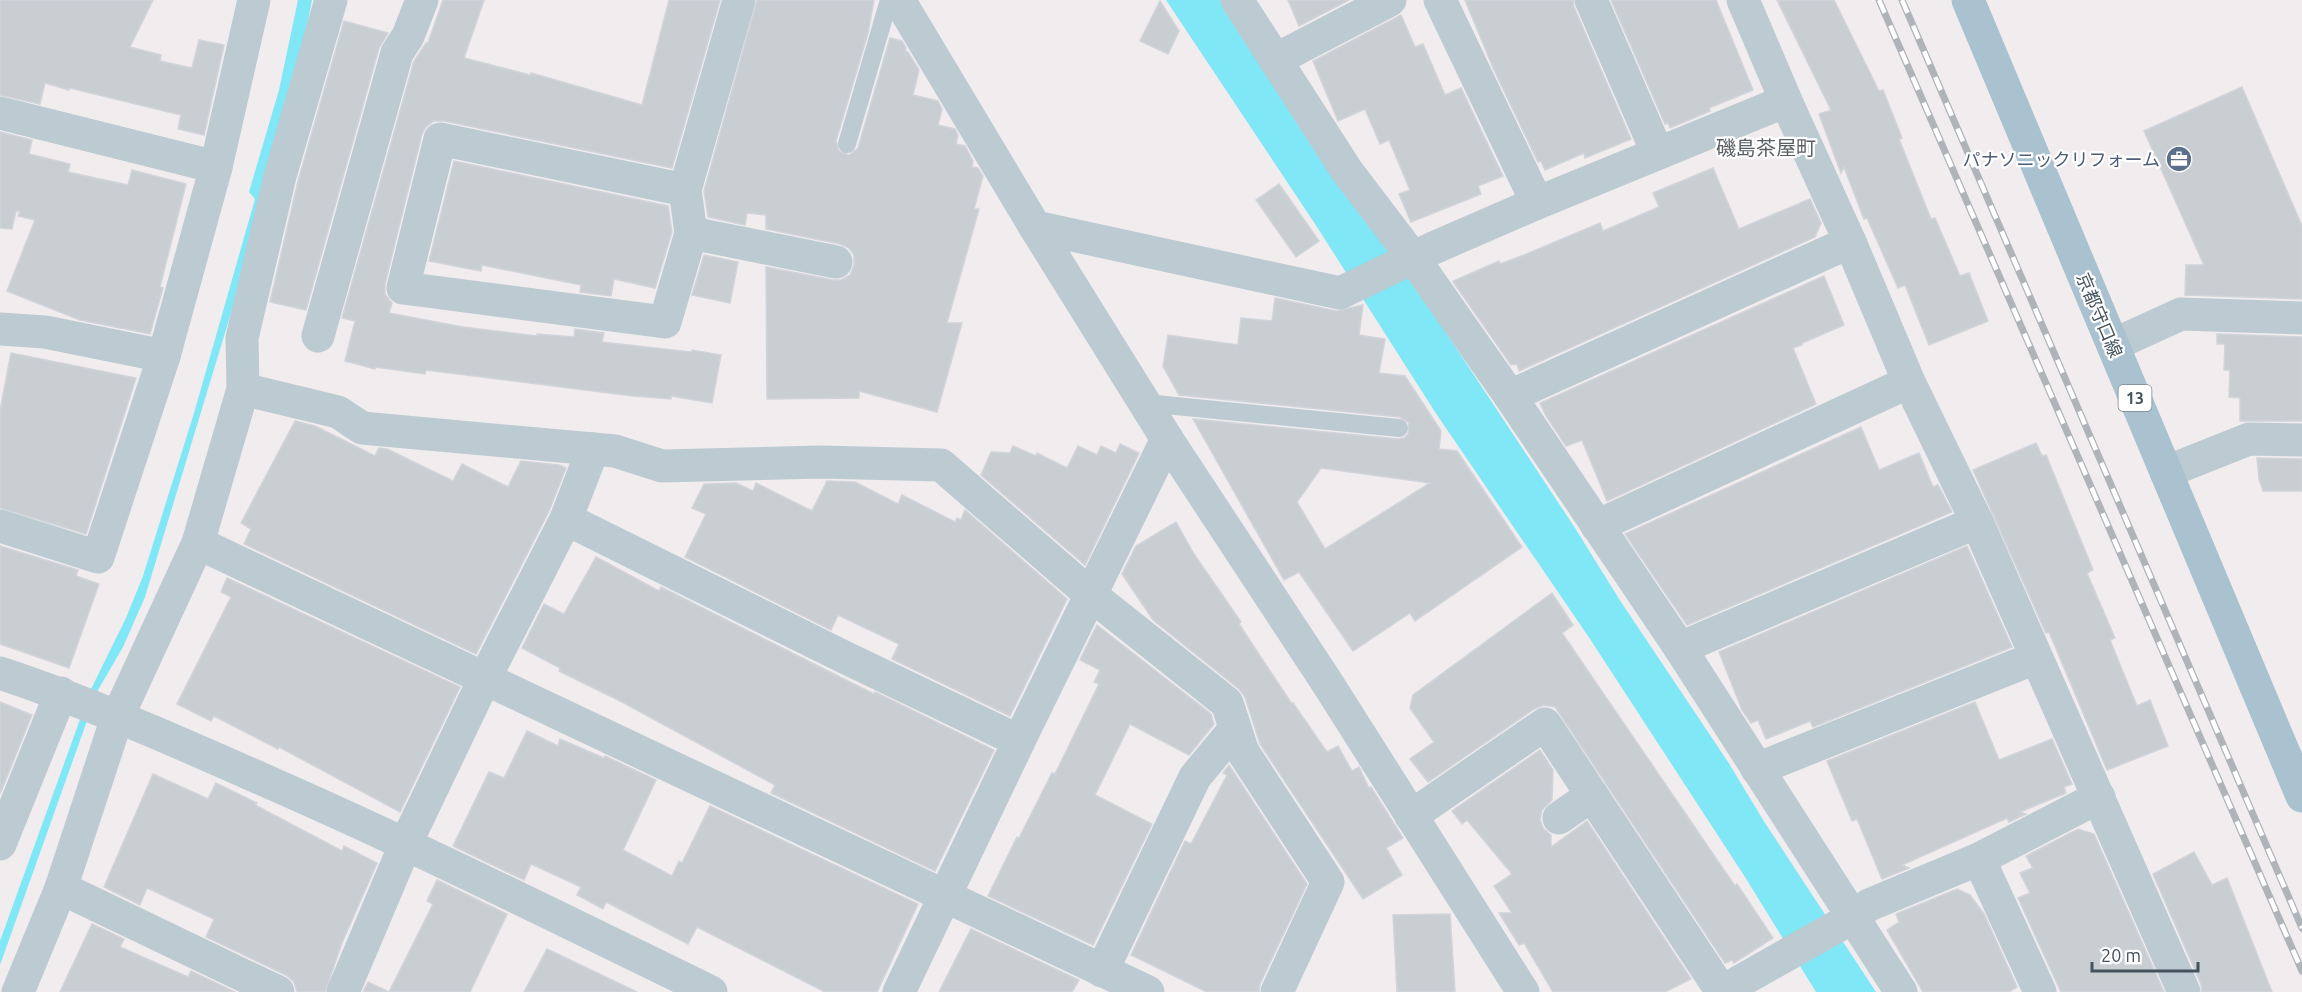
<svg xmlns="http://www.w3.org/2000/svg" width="2302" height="992" viewBox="0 0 2302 992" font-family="Ubuntu,'Noto Sans JP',sans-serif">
  <rect width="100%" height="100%" fill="#f1edee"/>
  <g fill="#7fe7f5">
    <polygon points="298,0 312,0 298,72 231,313 145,597 123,647 98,690 0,965 0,941 91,689 126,618 143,576 194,413 255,199 249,192 279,90"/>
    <polygon points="1166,0 1226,0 1575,528 1621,602 1728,762 1765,823 1876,992 1816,992 1745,877 1590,639 1437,415 1317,227"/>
  </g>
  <g fill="#c9ced3" stroke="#d1d4da" stroke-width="1.5" fill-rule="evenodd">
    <polygon points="0,0 153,0 130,47 161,55 160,61 192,68 199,40 224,45 204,135 178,129 181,115 70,88 69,90 45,83 40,104 0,95"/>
    <polygon points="443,0 484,0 464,58 530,75 531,73 642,105 669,0 720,0 672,168 444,121 434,121 426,127 422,134 385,284 385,294 392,303 389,313 463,327 537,336 537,334 574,337 575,329 604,333 602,342 691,352 692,350 721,355 712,403 671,396 671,399 633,396 426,370 425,374 375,367 375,369 345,361 355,321 342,318 414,61 426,43 428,43"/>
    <polygon points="757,0 874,0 868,33 836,141 839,151 849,155 858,148 890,38 902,41 906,48 905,51 908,52 919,70 913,95 938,101 942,109 938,125 955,129 958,135 956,144 965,146 973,161 972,167 978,168 983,176 974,209 979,209 947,323 962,323 937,412 859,391 859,398 767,399 766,267 833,280 841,280 850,275 854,265 854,255 849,248 840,244 766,229 766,215 747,213 745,225 708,217 704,191"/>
    <polygon points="1288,0 1349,0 1299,26"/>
    <polygon points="1465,0 1573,0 1574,7 1631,139 1585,158 1584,153 1545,170 1541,161 1538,162 1494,70"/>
    <polygon points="1611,0 1716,0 1753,90 1709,108 1710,111 1670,128 1668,123 1665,124"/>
    <polygon points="1777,0 1834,0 1879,91 1883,90 1902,138 1899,139 1931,219 1935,218 1960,276 1969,273 1988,321 1929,345 1905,285 1898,288 1867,218 1864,219 1844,167 1841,173 1819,114 1831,110"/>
    <polygon points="1160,1 1179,31 1168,54 1140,41"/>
    <polygon points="1401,15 1415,47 1423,44 1445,95 1461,88 1503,176 1478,186 1481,194 1411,222 1399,194 1410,190 1389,140 1380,144 1365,109 1338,121 1313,61"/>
    <polygon points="344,21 388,33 379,48 306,310 270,302 298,181"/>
    <polygon points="2242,87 2302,226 2302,299 2185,295 2186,265 2204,265 2144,131"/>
    <polygon points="0,132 32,140 29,154 70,164 68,172 128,185 132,170 186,184 160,287 163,288 150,334 80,320 7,291 35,220 18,216 20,212 16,211 12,229 0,228"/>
    <polygon points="454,161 668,206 672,232 655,288 614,279 611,296 580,292 581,285 482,265 481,271 429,261"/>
    <polygon points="1713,168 1739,229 1810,199 1821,223 1815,237 1519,371 1517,364 1511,365 1454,283 1453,281 1499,261 1500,264 1524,255 1600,223 1603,231 1659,207 1653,193"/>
    <polygon points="1279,184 1319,241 1296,257 1256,200"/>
    <polygon points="704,255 738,262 730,303 692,295"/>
    <polygon points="1824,276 1844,325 1802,343 1802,345 1793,348 1816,404 1607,501 1582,440 1566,446 1546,416 1540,403"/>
    <path d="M1275 298 1336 311 1363 305 1359 335 1385 339 1379 373 1405 376 1441 431 1439 449 1457 451 1522 547 1415 621 1410 613 1353 651 1299 572 1284 580 1193 419 1398 439 1404 438 1408 434 1409 423 1400 417 1179 395 1163 366 1168 335 1238 345 1241 318 1272 321ZM1321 468 1430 483 1325 549 1297 502Z"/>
    <polygon points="2217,334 2302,337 2302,421 2240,421 2240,398 2229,397 2230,370 2224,370 2225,344 2217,344"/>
    <polygon points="11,353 136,378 86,534 0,508 0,411"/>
    <polygon points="295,421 315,426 375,456 379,448 387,449 453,481 462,464 508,487 521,461 559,465 566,468 549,511 476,654 244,544 251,529 241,523"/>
    <polygon points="1861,427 1879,470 1919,453 1933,487 1938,485 1952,512 1687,625 1625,534"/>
    <polygon points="2036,443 2042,456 2046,455 2093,570 2087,573 2115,638 2110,640 2137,706 2150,700 2168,746 2107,770 2049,632 2046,633 1973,470"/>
    <polygon points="1120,444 1139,453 1085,565 981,475 991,452 1010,453 1013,446 1036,456 1037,453 1067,468 1078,446 1097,455 1101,446 1116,453"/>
    <polygon points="2257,458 2302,459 2302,491 2263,491 2259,479"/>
    <polygon points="827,481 855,482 898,504 902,495 955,522 957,518 961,520 965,510 1067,599 1010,716 892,659 899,644 838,615 831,630 685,557 706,514 692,508 704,484 736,483 753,491 756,483 812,511"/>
    <polygon points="1176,522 1194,554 1241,622 1239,624 1292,704 1293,703 1327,752 1338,746 1352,771 1359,767 1369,788 1371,787 1403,838 1386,848 1402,875 1363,899 1260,744 1245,697 1239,689 1153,620 1122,574 1136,546"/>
    <polygon points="0,546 78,570 76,576 99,584 69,668 0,644"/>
    <polygon points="1967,546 2012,647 1813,727 1810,721 1766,739 1758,720 1751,723 1742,710 1719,652"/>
    <polygon points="596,557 659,591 661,587 874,694 875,692 994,750 935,871 771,793 775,785 622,702 559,671 560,668 522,648 544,604 564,614"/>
    <polygon points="227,578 460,687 400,812 279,747 278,749 214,716 211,721 177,704 231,597 221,592"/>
    <polygon points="1552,593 1573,625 1562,633 1735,886 1737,884 1773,938 1734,963 1732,960 1725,963 1555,707 1544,705 1534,709 1428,782 1410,759 1434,742 1410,708 1413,695"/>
    <polygon points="1097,625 1211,714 1214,724 1189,755 1130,724 1095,795 1152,824 1093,945 988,896 1017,837 1019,838 1052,773 1055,774 1099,684 1094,682 1100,670 1080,660"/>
    <polygon points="0,702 32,715 0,794"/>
    <polygon points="1975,702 1999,760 2052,739 2072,784 2064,787 2066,793 2020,812 2026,814 2009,822 2007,818 1902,865 1909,868 1882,879 1857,819 1852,821 1827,761"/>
    <polygon points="527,731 558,746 560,739 604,758 605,756 656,780 623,850 672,876 679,861 682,863 710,806 918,904 877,992 825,992 697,927 688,944 606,902 603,909 577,895 581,887 531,864 524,880 453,846 489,772 504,778"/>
    <polygon points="1540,750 1553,770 1552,800 1542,810 1540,819 1543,828 1551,835 1551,847 1587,821 1691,979 1665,992 1553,992 1524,943 1519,945 1499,913 1512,913 1494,886 1512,874 1467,820 1462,824 1452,811"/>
    <polygon points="1229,765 1307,884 1260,984 1259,992 1207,992 1131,955 1185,841 1191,844 1227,775 1223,773"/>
    <polygon points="153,774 208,799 216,783 257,803 255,805 342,851 344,846 377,863 342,943 325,992 297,992 294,982 286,975 206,937 214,919 147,888 140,905 104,887"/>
    <polygon points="2078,829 2094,834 2164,992 2061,992 2018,898 2030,893 2020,873 2033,868 2026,856"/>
    <polygon points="2194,852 2212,885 2227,878 2272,992 2202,992 2201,984 2153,874"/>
    <polygon points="437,880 507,914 470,992 389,992 433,904 427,901"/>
    <polygon points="1957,889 1970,895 1984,914 2017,987 2009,992 1923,992 1887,930 1899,922 1896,914"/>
    <polygon points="1450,914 1455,992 1397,992 1393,915"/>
    <polygon points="92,924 124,939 120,947 188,977 191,971 235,992 60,992"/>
    <polygon points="971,929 1079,980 1072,992 939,992"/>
    <polygon points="547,949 637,992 524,992"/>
    <polygon points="368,982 389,992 363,992"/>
  </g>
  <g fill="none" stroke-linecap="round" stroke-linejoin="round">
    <g stroke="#bccad2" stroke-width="18">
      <polyline points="847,144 889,0"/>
      <polyline points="1145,403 1399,428"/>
    </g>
    <g stroke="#bccad2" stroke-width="33">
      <polyline points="899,0 1035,227 1167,439 1328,684 1523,992"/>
      <polyline points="1237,0 1347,171 1414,259 1510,396 1680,648 1901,992"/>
      <polyline points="1440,0 1537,203"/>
      <polyline points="1591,0 1657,152"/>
      <polyline points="1743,0 1786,101"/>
      <polyline points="1275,60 1390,0"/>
      <polyline points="0,113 216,167 164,356 98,557 0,526"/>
      <polyline points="216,167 254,0"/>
      <polyline points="685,190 440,139 403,288 665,322 691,233 685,190 739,0"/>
      <polyline points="1035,227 1340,293 1429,250 1537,203 1786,101 1850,242 1909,382 1977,522 2184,992"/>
      <polyline points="691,233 836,262"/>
      <polyline points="0,329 45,332 164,356"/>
      <polyline points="318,336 397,53 408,36 422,0"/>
      <polyline points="2113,345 2181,314 2302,318"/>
      <polyline points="243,389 338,412 362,428 593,449"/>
      <polyline points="1510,396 1850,242"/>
      <polyline points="2166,472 2249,439 2302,440"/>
      <polyline points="566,519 842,656 1019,741"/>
      <polyline points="1597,526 1909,382"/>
      <polyline points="198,543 243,389 242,338 280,176 331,0"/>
      <polyline points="1680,648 1977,522"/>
      <path d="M0 673C93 704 183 744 273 784 421 849 565 921 711 992"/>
      <polyline points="1757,769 2035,658"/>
      <polyline points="1411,816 1545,724 1722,992"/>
      <polyline points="1559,818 1592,795"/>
      <polyline points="0,844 61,693"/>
      <polyline points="1979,859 2040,992"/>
      <polyline points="61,888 278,992"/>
      <polyline points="1102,971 1195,777 1234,730"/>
      <polyline points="18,992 61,888 117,718 198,543 1148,992"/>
      <polyline points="343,992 406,843 485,678 566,519 593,449 615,451 662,466 820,462 941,465 1091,595 1227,703 1243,752 1328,882 1277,992"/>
      <polyline points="899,992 1019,741 1167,439"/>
      <polyline points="1721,992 1852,918 1869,905 1979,859 2099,797"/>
    </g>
    <polyline stroke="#aac1d0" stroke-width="33" points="1968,0 2302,796"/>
    <g stroke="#afb4b9" stroke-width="7">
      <g id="rail">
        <polyline points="1879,0 2302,971"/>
        <polyline points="1902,0 2302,928"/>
      </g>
    </g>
    <use href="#rail" stroke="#fff" stroke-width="4.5" stroke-dasharray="14" stroke-linecap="butt"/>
  </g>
  <defs>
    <g id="office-disc" transform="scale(1.35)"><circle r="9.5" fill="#5c6f8a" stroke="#fff"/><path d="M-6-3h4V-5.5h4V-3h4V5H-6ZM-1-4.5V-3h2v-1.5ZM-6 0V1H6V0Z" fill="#fff"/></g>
  </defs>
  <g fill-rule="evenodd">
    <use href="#office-disc" x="2179" y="159"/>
  </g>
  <g text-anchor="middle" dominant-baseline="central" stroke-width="4.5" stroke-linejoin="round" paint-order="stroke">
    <rect fill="#fff" stroke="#7c878e" stroke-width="1.5" x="2118.5" y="385" width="33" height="26" rx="4.5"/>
    <g font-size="16" font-weight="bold" fill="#44535d">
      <text x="2135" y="398">13</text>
    </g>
    <g font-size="18" fill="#4e5e75" stroke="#fff" text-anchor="end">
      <text x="2160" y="159">パナソニックリフォーム</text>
    </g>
    <g font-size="18" fill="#44535d" stroke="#fff">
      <text transform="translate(2100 315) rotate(67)">京都守口線</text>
    </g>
    <g font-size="20" fill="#595f64" stroke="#fff">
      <text x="1766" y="147">磯島茶屋町</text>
    </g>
  </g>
  <path d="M2092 962v9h106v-9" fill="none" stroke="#44535d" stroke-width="3"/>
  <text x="2101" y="962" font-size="18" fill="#44535d" stroke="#ffffff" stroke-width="4.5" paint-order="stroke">20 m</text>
</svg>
